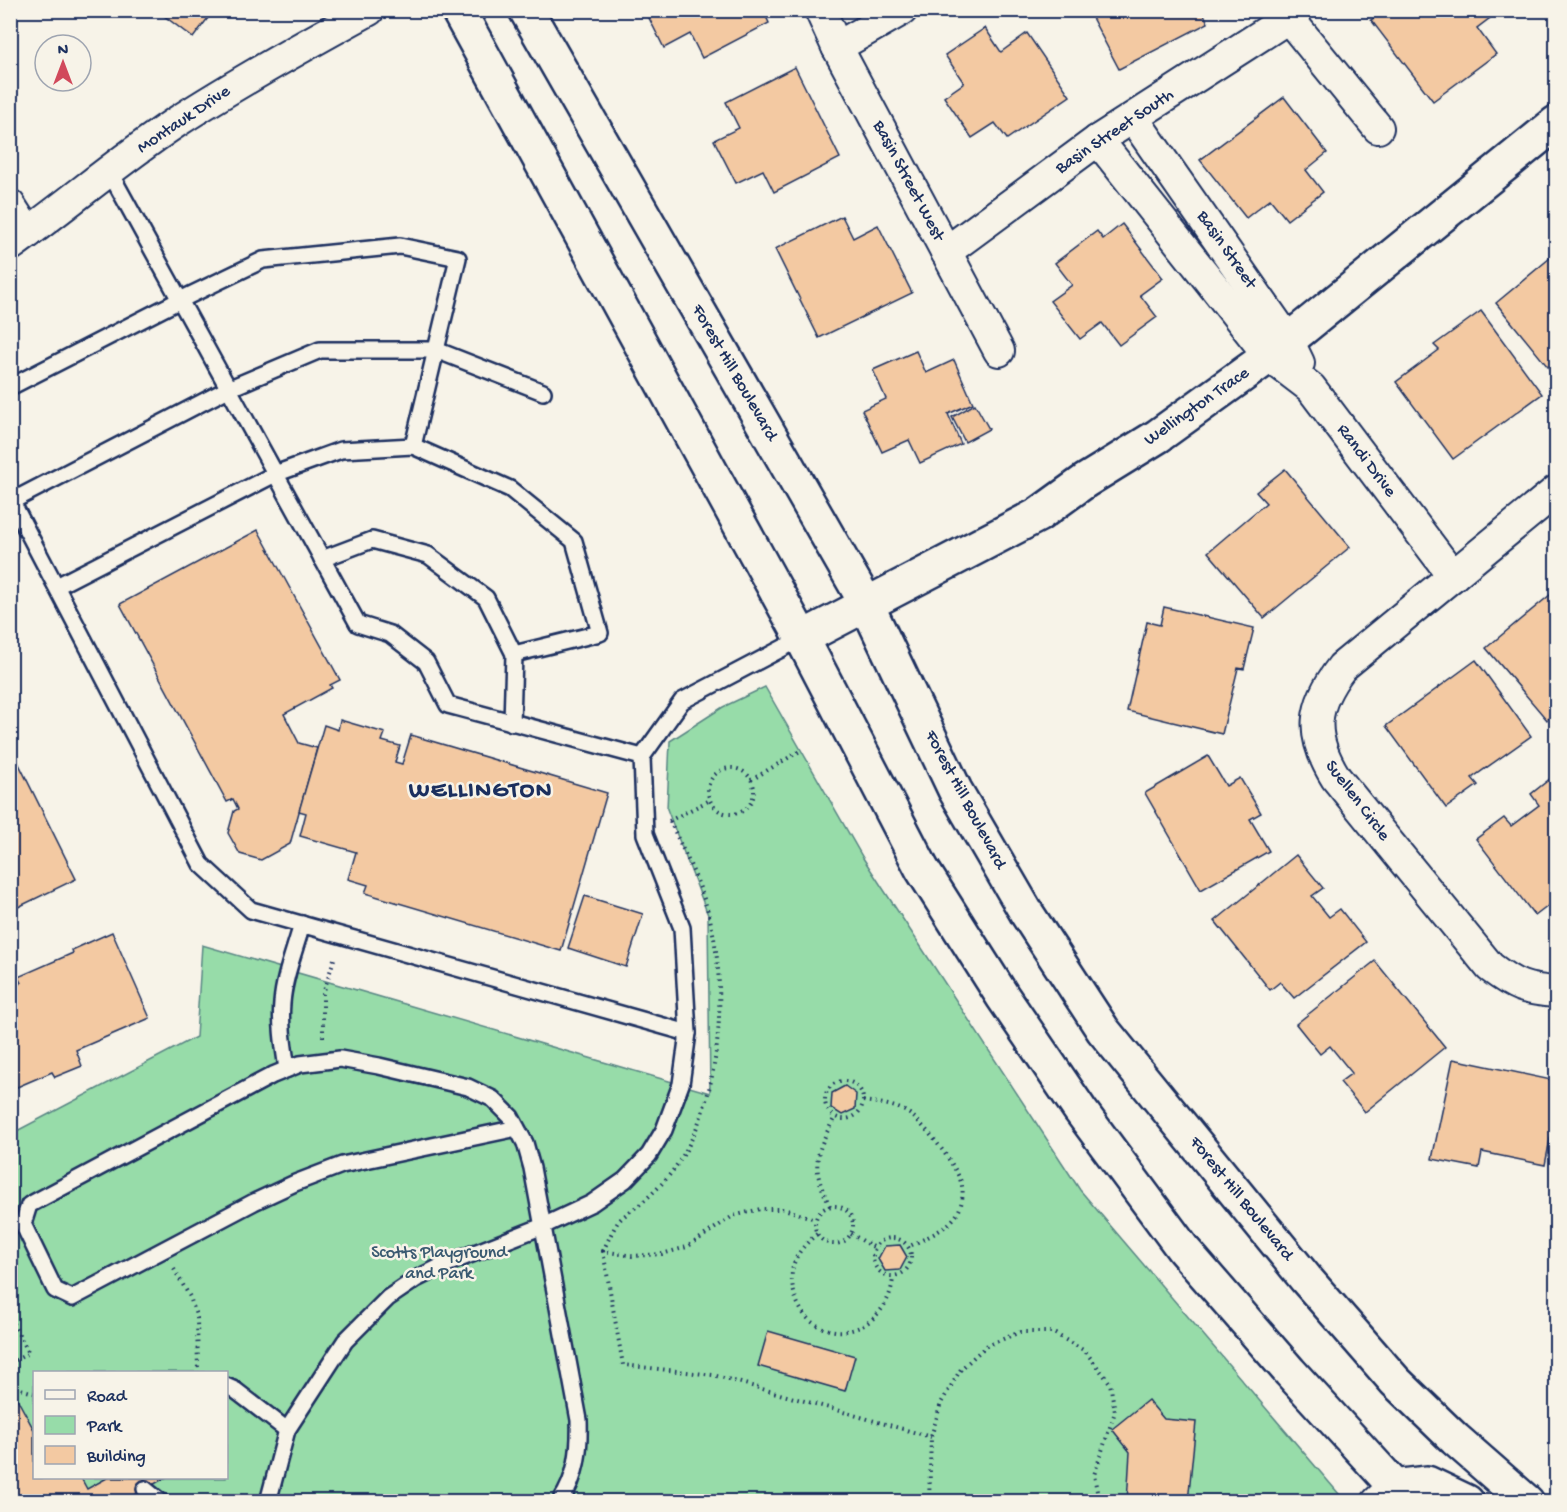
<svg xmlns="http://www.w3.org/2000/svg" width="1567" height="1512" viewBox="0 0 1567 1512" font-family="'Gochi Hand',sans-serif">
  <rect width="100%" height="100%" fill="#f7f3e8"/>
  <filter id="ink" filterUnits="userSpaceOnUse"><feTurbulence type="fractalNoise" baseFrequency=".0167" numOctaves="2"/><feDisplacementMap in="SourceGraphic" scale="12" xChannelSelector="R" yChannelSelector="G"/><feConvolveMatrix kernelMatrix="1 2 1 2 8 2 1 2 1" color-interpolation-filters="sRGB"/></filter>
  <g filter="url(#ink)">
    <path fill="#97dca9" stroke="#598684" stroke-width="1.5" fill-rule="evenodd" d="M765 687 863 858 1080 1190 1345 1501 11 1502V1134L196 1037 202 945 710 1093 708 915 667 809 670 741 723 707ZM34 1372H226V1478H34Z"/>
    <g fill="#f3c9a2" stroke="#1b2f5e" stroke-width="1.5">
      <polygon points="166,10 214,10 193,38 163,15"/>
      <polygon points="645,10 763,10 769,23 702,58 690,34 664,48"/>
      <polygon points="1088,10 1202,10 1208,23 1119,69"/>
      <polygon points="1384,10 1497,10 1498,12 1477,28 1496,54 1433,101 1371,20"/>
      <polygon points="985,28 1001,52 1027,33 1070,96 1007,139 995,123 972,138 944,97 964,83 945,55"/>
      <polygon points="795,67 840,158 774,192 763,170 736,183 714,140 739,128 726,102"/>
      <polygon points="1284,97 1327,153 1306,170 1323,192 1287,220 1270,199 1246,218 1200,160"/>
      <polygon points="842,216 853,238 878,225 912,293 819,338 775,249"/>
      <polygon points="1122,224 1163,278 1140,295 1157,317 1119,345 1102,323 1080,339 1050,301 1072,285 1055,263 1097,231 1103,239"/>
      <polygon points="1556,253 1556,377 1496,303"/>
      <polygon points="1481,311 1542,394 1453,459 1396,382 1439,350 1434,345"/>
      <polygon points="916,351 926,373 954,360 973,403 948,414 961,444 920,463 909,440 882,452 862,410 886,399 873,370"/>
      <polygon points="975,404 989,429 965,442 952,417"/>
      <polygon points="1285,469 1350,547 1264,618 1208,552 1266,503 1256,492"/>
      <polygon points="258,530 340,680 330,685 332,688 284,714 299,743 317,748 290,844 261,860 240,854 228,833 234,811 238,809 233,799 227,802 120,604"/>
      <polygon points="1556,590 1556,712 1547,720 1486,648"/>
      <polygon points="1164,607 1254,628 1244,669 1238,668 1222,734 1127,711 1147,622 1160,625"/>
      <polygon points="1476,660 1531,736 1472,778 1478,785 1446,808 1386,726"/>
      <polygon points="340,720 385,733 382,741 400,746 395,762 402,764 411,735 607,793 561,951 365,893 368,885 348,879 356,852 300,836 306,813 299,811 324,725 338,730"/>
      <polygon points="10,746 76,879 10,911"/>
      <polygon points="1208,756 1226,786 1240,778 1261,813 1250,819 1269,851 1201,890 1145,793"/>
      <polygon points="1556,774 1556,900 1535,916 1476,839 1504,818 1511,826 1539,805 1531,794"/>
      <polygon points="1296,855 1323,888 1312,896 1329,917 1340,909 1366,942 1294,998 1280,982 1270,990 1215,921"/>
      <polygon points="585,896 643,914 626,967 568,948"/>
      <polygon points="112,932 150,1018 76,1050 82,1066 55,1077 52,1072 10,1090 10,988 21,983 18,977 73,953 72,950"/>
      <polygon points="1375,961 1445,1047 1365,1112 1340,1082 1352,1073 1330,1046 1320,1054 1296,1024"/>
      <polygon points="1453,1059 1556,1081 1556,1109 1545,1165 1482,1152 1479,1168 1432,1159"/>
      <polygon points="845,1086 856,1094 855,1109 842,1115 831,1108 832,1093"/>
      <polygon points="900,1245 907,1257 900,1270 885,1271 878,1259 885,1246"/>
      <polygon points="768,1331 855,1356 845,1391 758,1366"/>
      <polygon points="15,1395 34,1430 34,1478 81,1478 87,1489 107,1478 165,1478 122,1502 10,1502 10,1398"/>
      <polygon points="1148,1400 1164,1419 1196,1422 1188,1502 1127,1502 1130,1452 1112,1429"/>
    </g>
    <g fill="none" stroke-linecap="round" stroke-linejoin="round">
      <g stroke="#1b2f5e" stroke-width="20">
        <g id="lane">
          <polyline points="109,171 358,624 390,634 426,662 448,705 642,757"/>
          <polyline points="10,387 180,300 263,260 400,246 458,258 413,446"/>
          <polyline points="10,498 201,864 251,910 688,1033"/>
          <polyline points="12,501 228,389 320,350 436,350 543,392"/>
          <polyline points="322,559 372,540 428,555 486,598 514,654 512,723"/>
          <polyline points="57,586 275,474 341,450 413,446 510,489 574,541 600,633 514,654"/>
          <path d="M287 1069C284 1048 280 1025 282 1003 284 976 295 950 302 924"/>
          <path d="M517 1128 342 1165 295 1183 254 1202 72 1298 55 1290 23 1224 29 1205 273 1075 300 1064 340 1059 379 1066 468 1087 493 1099 511 1117 525 1143 532 1168 579 1420C580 1449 577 1477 560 1502"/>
          <polyline points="226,1386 235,1390 287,1430"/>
          <polyline points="145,1489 161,1502"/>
          <polyline points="268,1502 287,1430 345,1341 388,1298 416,1279 444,1265 543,1226 592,1203 625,1180 649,1155 664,1130 681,1084 688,1033 682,928 645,834 642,757 682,701 802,638"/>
        </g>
      </g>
      <g stroke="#1b2f5e" stroke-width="34">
        <g id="street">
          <polyline points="820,10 837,47 999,351"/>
          <polyline points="1282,10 1378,128"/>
          <polyline points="837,47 902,10"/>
          <polyline points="1133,118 1288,340 1299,363"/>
          <polyline points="1098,140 1269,356 1311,388 1453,576"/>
          <polyline points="10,205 28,233"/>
          <path d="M10 246C66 206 118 161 175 123 238 82 303 46 369 10"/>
          <polyline points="946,252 1098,140 1288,18"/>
          <path d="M1556 491 1342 667C1312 706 1309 735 1336 778L1490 967C1515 986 1525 990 1556 992"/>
          <polyline points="1377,1502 1393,1487"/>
        </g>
      </g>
      <g stroke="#1b2f5e" stroke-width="38">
        <g id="secondary">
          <polyline points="458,10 802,638 922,869 1003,997 1080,1110 1183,1249 1290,1372 1409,1502"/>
          <polyline points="526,10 866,603 955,790 1026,912 1103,1030 1306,1279 1395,1381 1455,1439 1527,1502"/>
          <polyline points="802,638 1038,515 1085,481 1158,436 1269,356 1556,123"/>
          <polyline points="1393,1487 1427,1483 1467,1502"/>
        </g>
      </g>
      <g stroke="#1b2f5e" stroke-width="4" stroke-dasharray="1.5 4.5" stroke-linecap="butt">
        <circle cx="731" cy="791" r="23"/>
        <polyline points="751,780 800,751"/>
        <polyline points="669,821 710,800"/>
        <path d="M670 821C681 846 694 871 703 896 731 974 724 1101 674 1169 664 1183 652 1194 639 1205 632 1210 623 1216 618 1222 612 1231 608 1241 603 1251L632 1256 662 1254 687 1247 733 1216 760 1209H784L815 1219"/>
        <polyline points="323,1037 323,994 335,956"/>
        <circle cx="844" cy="1100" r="19"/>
        <path d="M863 1101C880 1103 897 1105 911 1115 925 1125 960 1170 962 1186 964 1196 961 1210 955 1217 944 1231 923 1239 908 1247"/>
        <circle cx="834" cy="1225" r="19"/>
        <path d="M830 1206C810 1166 815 1154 835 1117"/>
        <path d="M817 1234C794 1253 786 1270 796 1299 799 1308 806 1319 815 1324 852 1346 891 1315 893 1277"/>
        <polyline points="851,1234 875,1248"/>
        <circle cx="892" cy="1257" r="19"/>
        <polyline points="603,1251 623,1365 713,1375 931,1437"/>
        <polyline points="174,1269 190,1297 197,1318 198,1372"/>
        <polyline points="10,1318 29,1353 10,1363"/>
        <polyline points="10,1386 34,1393"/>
        <polyline points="929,1502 931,1437 941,1403 961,1369 986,1346 1020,1332 1052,1332 1085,1351 1110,1383 1115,1412 1094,1475 1099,1502"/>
      </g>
      <use href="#lane" stroke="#f7f3e8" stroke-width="15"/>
      <use href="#street" stroke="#f7f3e8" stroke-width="30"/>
      <use href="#secondary" stroke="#f7f3e8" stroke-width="33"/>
    </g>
  </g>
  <g text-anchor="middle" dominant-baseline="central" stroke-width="5" stroke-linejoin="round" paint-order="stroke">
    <g font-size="18" fill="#1b2f5e" stroke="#f7f3e8">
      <text transform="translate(184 120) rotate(-34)">Montauk Drive</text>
      <text transform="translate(1115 132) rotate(-34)">Basin Street South</text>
      <text transform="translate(908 181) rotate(62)">Basin Street West</text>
      <text transform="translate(1226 250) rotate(55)">Basin Street</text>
      <text transform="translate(734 373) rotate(60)">Forest Hill Boulevard</text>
      <text transform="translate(1197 407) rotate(-35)">Wellington Trace</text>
      <text transform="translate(1366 461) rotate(53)">Randi Drive</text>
      <text transform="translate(965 800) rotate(62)">Forest Hill Boulevard</text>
      <text transform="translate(1357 801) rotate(53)">Suellen Circle</text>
      <text transform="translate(1241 1199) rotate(51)">Forest Hill Boulevard</text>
    </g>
    <g font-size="18" fill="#3a5a71" stroke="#f7f3e8">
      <text x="439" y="1253">Scotts Playground<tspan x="439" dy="21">and Park</tspan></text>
    </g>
    <g font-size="24" font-weight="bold" letter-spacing="1.5" fill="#1b2f5e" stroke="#f7f3e8">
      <text x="481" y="791">WELLINGTON</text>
    </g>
  </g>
  <rect width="1567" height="1512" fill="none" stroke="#f7f3e8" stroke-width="36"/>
  <rect x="18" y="18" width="1531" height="1476" fill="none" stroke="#1b2f5e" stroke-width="2" filter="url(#ink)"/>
  <rect x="33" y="1371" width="195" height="108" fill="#f7f3e8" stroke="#9fa5b1" stroke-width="1.5"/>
  <rect x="45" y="1390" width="30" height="9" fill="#f7f3e8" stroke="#9fa5b1" stroke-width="1.5"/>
  <text x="87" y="1401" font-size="18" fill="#1b2f5e">Road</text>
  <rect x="45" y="1416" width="30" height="18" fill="#97dca9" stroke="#9fa5b1" stroke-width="1.5"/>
  <text x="87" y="1431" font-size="18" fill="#1b2f5e">Park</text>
  <rect x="45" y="1446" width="30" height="18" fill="#f3c9a2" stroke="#9fa5b1" stroke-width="1.5"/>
  <text x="87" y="1461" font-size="18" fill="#1b2f5e">Building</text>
  <g transform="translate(63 63)"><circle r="28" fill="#f7f3e8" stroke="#9fa5b1" stroke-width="1.5"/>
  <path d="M0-4.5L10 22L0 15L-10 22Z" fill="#d1495b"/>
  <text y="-9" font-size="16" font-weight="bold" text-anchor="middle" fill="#1b2f5e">N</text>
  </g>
</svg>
